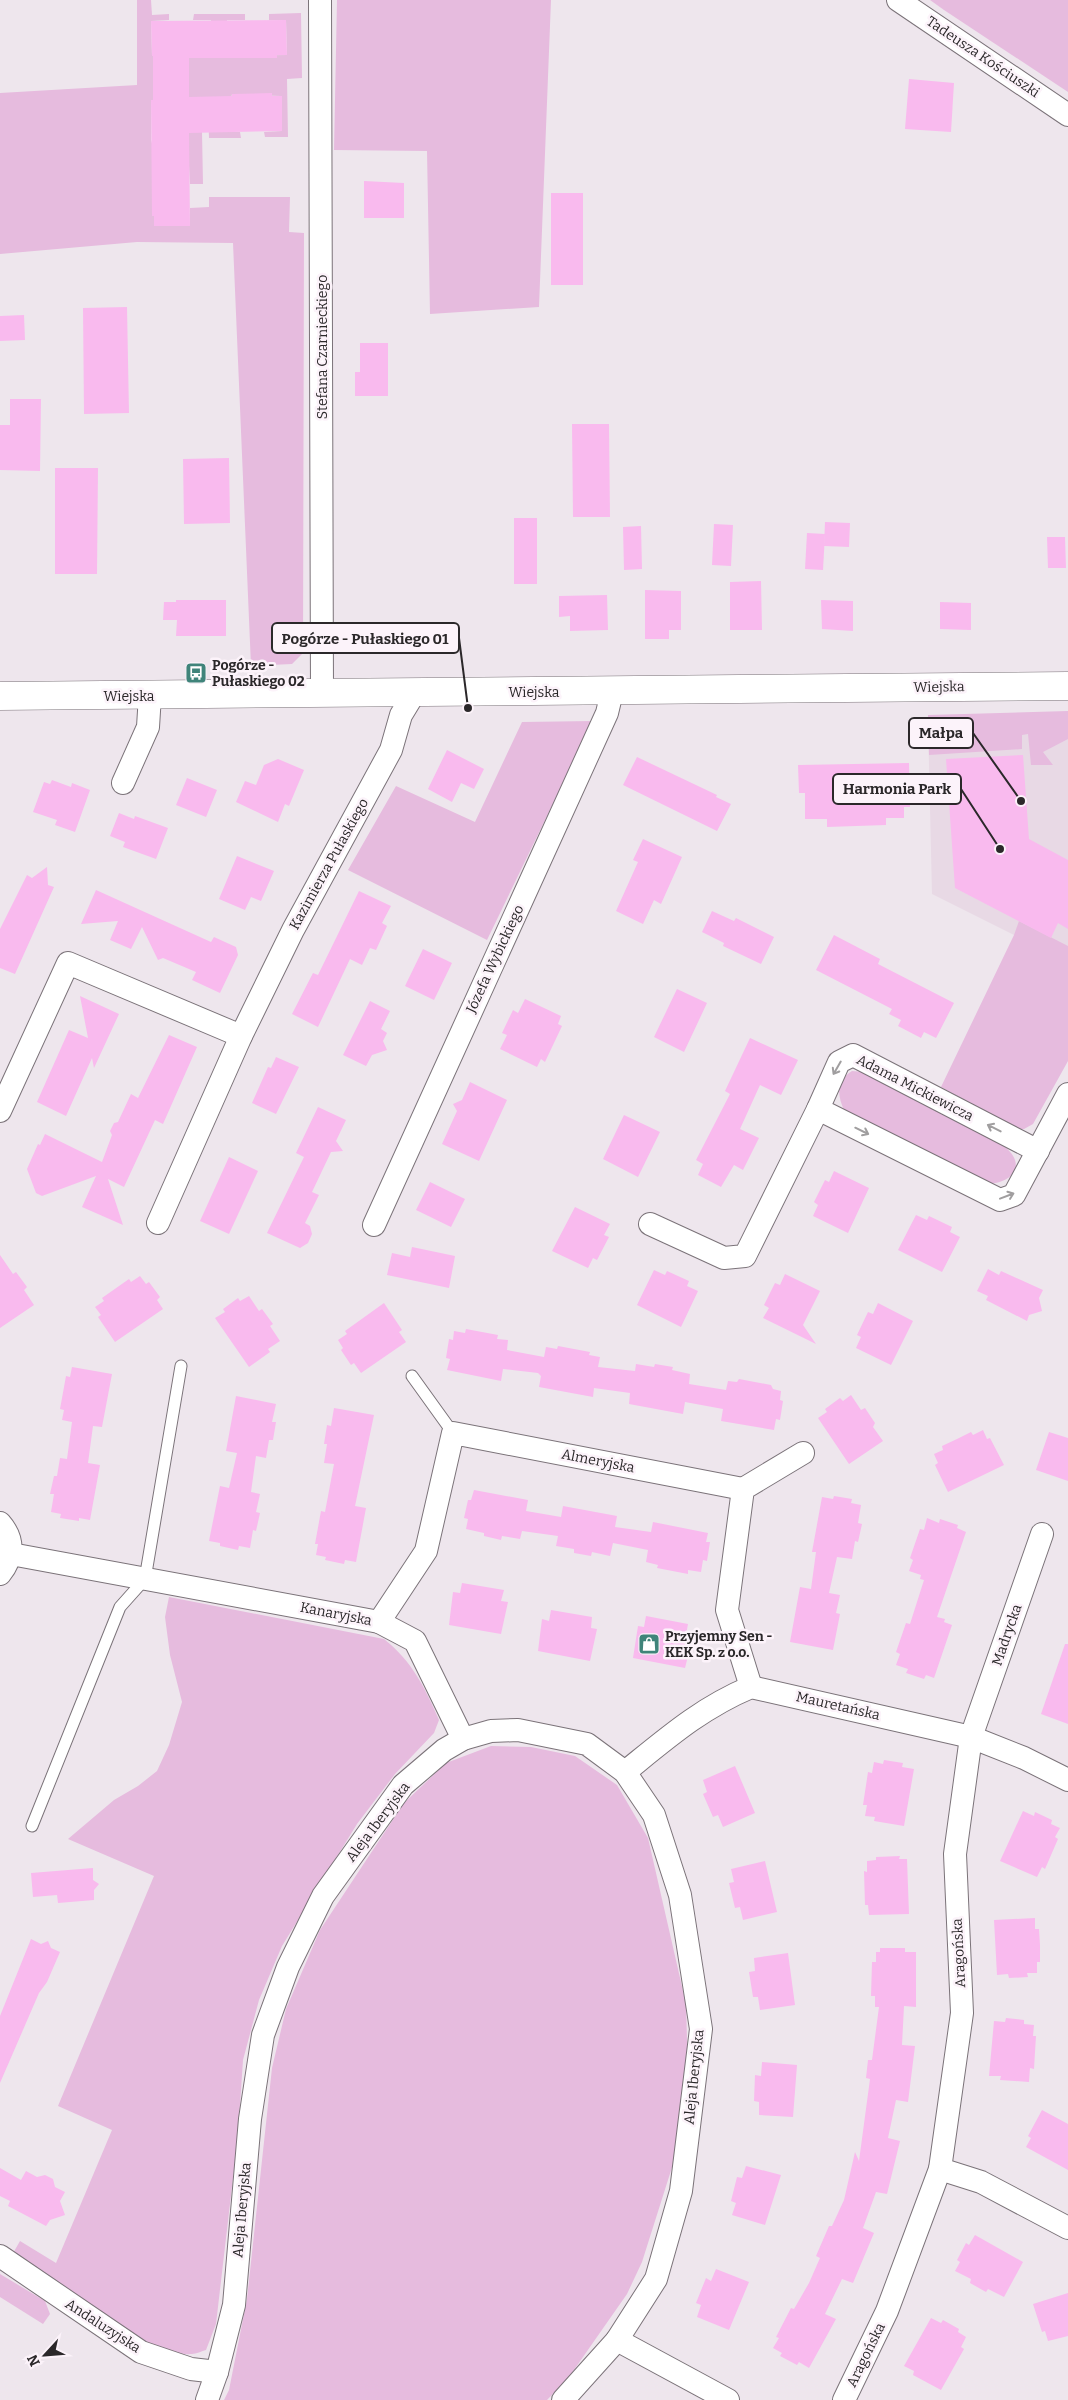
<svg xmlns="http://www.w3.org/2000/svg" width="1068" height="2400" viewBox="0 0 1068 2400" font-family="Bitter,serif">
  <rect width="100%" height="100%" fill="#eee6ed"/>
  <polygon fill="#e8d9e5" points="1068,717 1068,962 932,894 928,721"/>
  <g fill="#e6bbde">
    <polygon points="137,0 151,0 152,15 169,14 169,20 151,21 152,56 161,56 162,58 211,56 211,20 193,20 194,14 245,14 245,20 227,20 227,56 287,55 286,20 269,20 269,14 301,13 302,78 287,79 288,137 265,137 264,132 282,131 281,96 232,94 222,132 240,132 241,138 209,138 208,108 153,100 151,103 151,140 154,150 189,150 189,132 202,132 203,184 190,184 189,166 154,166 152,176 152,216 154,216 154,226 190,226 190,208 209,207 209,197 290,197 289,232 304,233 303,653 292,664 251,666 233,243 137,242 0,254 0,93 137,85"/>
    <polygon points="337,0 551,0 539,307 430,314 427,151 334,150"/>
    <polygon points="930,0 1068,0 1068,92 944,10"/>
    <polygon points="1068,711 1068,739 1043,752 1053,765 1031,765 1028,734 1022,735 1022,749 929,755 928,715"/>
    <polygon points="593,721 487,940 348,870 396,786 475,822 522,722"/>
    <polygon points="1019,921 1068,946 1068,1061 1033,1124 1024,1129 1016,1129 941,1087 1014,935"/>
    <path d="M852 1071 864 1072 1003 1145C1029 1166 1012 1184 984 1184L844 1110C837 1094 836 1081 852 1071Z"/>
    <path d="M169 1597 384 1639C412 1661 425 1688 439 1720L434 1733 395 1774 357 1824 282 1946 259 2000 243 2060 238 2135 216 2324 206 2350C202 2351 196 2354 192 2354 150 2358 48 2281 12 2255L20 2241 56 2263 112 2130 58 2106 154 1876 68 1839 114 1800 138 1786 157 1771 169 1745 182 1702 170 1655 165 1617Z"/>
    <polygon points="491,1746 531,1747 575,1756 617,1785 648,1838 686,2004 688,2075 674,2161 642,2262 627,2294 569,2377 547,2400 224,2400 229,2390 247,2299 272,2068 286,2009 320,1930 404,1803 446,1763"/>
    <polygon points="0,2274 45,2301 50,2314 43,2324 0,2297"/>
  </g>
  <g fill="#f9baee">
    <polygon points="286,20 287,55 277,55 277,58 189,58 189,97 232,96 232,94 272,93 272,96 282,96 282,131 189,133 190,226 154,226 154,216 152,216 151,100 153,100 153,56 152,56 151,21"/>
    <polygon points="909,79 954,83 951,132 905,129"/>
    <polygon points="364,181 404,183 404,218 364,218"/>
    <rect x="551" y="193" width="32" height="92"/>
    <polygon points="127,307 129,413 84,414 83,308"/>
    <polygon points="24,315 25,340 0,341 0,316"/>
    <polygon points="360,343 388,343 388,396 355,396 355,372 360,372"/>
    <polygon points="10,399 41,399 40,471 0,470 0,425 10,425"/>
    <polygon points="572,424 609,424 610,517 573,517"/>
    <polygon points="229,458 230,523 184,524 183,459"/>
    <polygon points="55,468 98,468 97,574 55,574"/>
    <rect x="514" y="518" width="23" height="66"/>
    <polygon points="825,522 850,523 849,547 824,546"/>
    <polygon points="714,524 733,525 731,566 712,565"/>
    <polygon points="641,526 642,569 624,570 623,527"/>
    <polygon points="807,533 825,534 823,570 805,569"/>
    <polygon points="1047,537 1065,537 1066,568 1048,568"/>
    <polygon points="761,581 762,630 730,630 730,582"/>
    <polygon points="645,590 681,591 681,630 669,630 669,639 645,639"/>
    <polygon points="607,595 608,630 570,631 570,616 559,617 559,596"/>
    <polygon points="176,600 226,600 226,636 176,636 177,620 163,620 164,602 176,602"/>
    <polygon points="821,600 853,601 853,631 822,629"/>
    <polygon points="940,602 971,603 971,630 940,629"/>
    <polygon points="447,750 484,769 474,789 461,783 452,802 428,789"/>
    <polygon points="1023,755 1029,839 1068,860 1068,929 1058,923 1051,938 955,888 946,759"/>
    <polygon points="637,757 717,795 716,797 731,804 717,831 623,785"/>
    <polygon points="278,759 304,770 289,806 285,804 278,822 236,802 245,781 256,785 264,765"/>
    <polygon points="909,763 910,807 904,807 904,818 886,818 886,825 827,827 827,819 805,819 805,793 799,793 798,765"/>
    <polygon points="187,778 217,790 206,817 176,805"/>
    <polygon points="52,780 71,787 72,783 90,790 75,832 55,825 57,820 33,812 44,782 50,784"/>
    <polygon points="119,813 134,819 135,816 168,828 156,859 123,847 125,842 110,836"/>
    <polygon points="643,839 682,857 661,904 654,900 643,924 616,911 638,862 633,860"/>
    <polygon points="237,856 274,871 261,901 251,897 245,910 219,899"/>
    <polygon points="47,867 48,885 54,887 15,974 0,968 0,929 27,875 32,878"/>
    <polygon points="96,890 211,942 214,937 236,947 238,955 220,993 192,980 196,972 163,958 158,960 142,927 131,949 110,940 118,921 81,924"/>
    <polygon points="359,891 391,906 382,923 387,926 376,950 370,948 362,965 350,959 318,1027 292,1014 313,973 318,975"/>
    <polygon points="712,911 734,921 736,918 774,937 761,964 723,946 724,943 702,932"/>
    <polygon points="834,935 880,959 878,964 954,1003 936,1038 924,1032 921,1038 898,1026 901,1020 889,1014 892,1009 816,970"/>
    <polygon points="423,949 452,963 434,1000 405,986"/>
    <polygon points="677,989 707,1003 684,1052 654,1037"/>
    <polygon points="80,996 119,1014 94,1068 92,1058 66,1116 37,1102 69,1030 88,1038"/>
    <polygon points="525,999 561,1016 558,1024 562,1026 545,1062 541,1059 537,1067 500,1049 507,1035 502,1033 513,1010 518,1013"/>
    <polygon points="370,1001 390,1011 381,1029 387,1033 383,1041 387,1050 372,1055 366,1066 343,1055"/>
    <polygon points="169,1035 197,1047 163,1124 155,1120 124,1187 108,1179 123,1225 82,1207 96,1176 42,1196 36,1193 27,1169 38,1144 40,1145 45,1134 102,1162 112,1135 110,1131 114,1123 118,1122 131,1094 138,1098"/>
    <polygon points="750,1038 798,1060 781,1095 760,1085 740,1129 759,1138 743,1170 734,1165 721,1187 698,1175 703,1164 696,1160 730,1094 725,1091"/>
    <polygon points="276,1057 299,1067 276,1114 252,1103 268,1067 271,1068"/>
    <polygon points="470,1082 507,1100 479,1161 442,1144 457,1111 453,1104 462,1100"/>
    <polygon points="318,1107 346,1120 336,1141 343,1151 331,1152 312,1192 319,1195 305,1223 310,1226 312,1234 308,1243 300,1248 267,1233 304,1157 296,1153"/>
    <polygon points="624,1115 660,1132 638,1177 603,1159"/>
    <polygon points="229,1157 258,1171 229,1234 200,1221"/>
    <polygon points="834,1171 869,1188 848,1233 813,1216 818,1205 814,1202 825,1180 829,1182"/>
    <polygon points="430,1182 465,1199 451,1227 416,1210"/>
    <polygon points="575,1207 610,1224 604,1235 609,1237 597,1260 593,1258 588,1268 552,1251"/>
    <polygon points="916,1215 927,1220 929,1216 952,1227 950,1232 960,1237 942,1272 898,1250"/>
    <polygon points="412,1247 455,1256 449,1288 387,1275 392,1253 410,1257"/>
    <polygon points="0,1255 13,1274 16,1272 27,1287 24,1290 34,1305 0,1328"/>
    <polygon points="988,1269 999,1275 1001,1271 1043,1290 1039,1298 1042,1311 1029,1315 1027,1321 986,1300 988,1296 977,1291"/>
    <polygon points="654,1270 665,1275 667,1271 689,1281 687,1286 698,1291 681,1327 637,1305"/>
    <polygon points="785,1274 820,1291 803,1325 816,1344 763,1318 769,1308 764,1305 775,1283 780,1285"/>
    <polygon points="140,1276 146,1284 149,1282 160,1297 157,1300 163,1309 115,1342 98,1317 101,1315 95,1307 104,1301 102,1298 129,1279 131,1282"/>
    <polygon points="249,1296 259,1311 262,1309 273,1324 270,1326 280,1341 268,1349 270,1352 249,1367 215,1318 225,1312 223,1309 238,1298 240,1301"/>
    <polygon points="384,1303 402,1330 399,1332 406,1342 361,1373 354,1363 351,1365 341,1350 343,1348 338,1340 347,1334 345,1331"/>
    <polygon points="878,1303 913,1321 891,1365 856,1348 861,1337 857,1335 868,1312 873,1314"/>
    <polygon points="466,1329 498,1335 497,1339 508,1340 507,1350 544,1357 546,1347 557,1349 558,1346 590,1352 589,1355 600,1357 598,1367 635,1371 636,1364 654,1367 655,1364 673,1367 672,1370 690,1374 689,1384 726,1390 728,1381 737,1382 739,1379 771,1385 773,1389 781,1391 780,1400 783,1401 780,1420 776,1419 774,1430 721,1421 723,1409 685,1402 683,1414 629,1404 630,1393 594,1388 593,1397 539,1387 541,1376 538,1373 503,1369 501,1381 447,1370 450,1359 446,1358 449,1339 453,1340 454,1331 465,1333"/>
    <polygon points="72,1367 112,1374 102,1427 93,1426 88,1463 100,1465 90,1520 79,1518 79,1521 60,1518 61,1514 51,1512 54,1494 50,1494 54,1476 57,1476 60,1458 67,1459 72,1422 62,1420 64,1410 60,1409 66,1376 70,1377"/>
    <polygon points="851,1395 861,1410 865,1408 875,1423 873,1427 883,1441 849,1464 818,1418 827,1412 825,1409 840,1398 843,1401"/>
    <polygon points="236,1396 276,1404 272,1422 276,1422 273,1440 269,1440 266,1458 256,1456 251,1492 260,1494 256,1512 260,1513 256,1531 253,1530 250,1548 239,1546 238,1550 220,1546 220,1543 209,1541 220,1486 229,1488 237,1453 226,1451"/>
    <polygon points="334,1408 374,1415 355,1506 366,1508 356,1562 345,1560 344,1564 325,1560 326,1557 316,1555 318,1544 315,1544 321,1511 325,1512 334,1464 324,1463 327,1444 324,1444 327,1425 331,1426"/>
    <polygon points="983,1430 987,1439 990,1438 1004,1465 948,1492 935,1465 938,1463 934,1454 943,1450 942,1446 957,1439 971,1432 973,1435"/>
    <polygon points="1049,1432 1068,1438 1068,1481 1036,1470"/>
    <polygon points="474,1490 528,1500 526,1511 561,1517 563,1506 617,1516 615,1527 651,1532 653,1522 708,1533 706,1542 710,1542 707,1561 703,1560 701,1572 688,1570 688,1574 657,1568 658,1565 646,1562 648,1550 613,1543 610,1556 592,1552 591,1556 574,1553 574,1549 556,1546 558,1536 522,1531 520,1539 502,1536 501,1540 484,1536 484,1533 466,1529 468,1519 464,1518 468,1500 471,1500"/>
    <polygon points="834,1496 852,1499 851,1503 861,1505 858,1523 862,1524 858,1542 855,1541 852,1559 837,1557 829,1593 840,1595 836,1613 840,1614 833,1650 790,1642 800,1587 811,1589 816,1552 812,1552 822,1497 833,1499"/>
    <polygon points="927,1518 939,1523 940,1519 958,1525 957,1528 966,1532 937,1617 945,1619 944,1622 952,1625 934,1678 926,1675 924,1679 906,1673 908,1669 896,1665 900,1654 896,1652 906,1623 910,1624 924,1580 920,1579 921,1575 909,1571 913,1560 910,1558 920,1529 924,1530"/>
    <polygon points="462,1583 504,1590 501,1601 508,1602 501,1634 449,1625 453,1592 460,1593"/>
    <polygon points="551,1610 592,1617 591,1628 597,1629 590,1661 538,1651 542,1619 549,1621"/>
    <polygon points="646,1616 688,1624 686,1635 693,1636 685,1668 633,1658 638,1626 644,1627"/>
    <polygon points="1065,1644 1068,1644 1068,1724 1041,1714"/>
    <polygon points="884,1760 903,1763 902,1767 914,1769 904,1826 874,1821 875,1817 865,1816 867,1805 863,1805 868,1772 872,1773 874,1762 883,1764"/>
    <polygon points="735,1766 755,1813 723,1827 718,1815 713,1817 703,1794 707,1792 703,1780"/>
    <polygon points="1023,1811 1034,1816 1035,1812 1052,1820 1051,1824 1060,1828 1055,1837 1058,1839 1045,1869 1042,1867 1037,1877 1000,1861"/>
    <polygon points="900,1856 899,1859 907,1859 909,1914 869,1915 868,1905 865,1905 864,1871 867,1872 867,1861 876,1860 876,1857"/>
    <polygon points="765,1861 777,1912 743,1920 740,1907 735,1908 729,1883 734,1882 731,1869"/>
    <polygon points="93,1868 93,1880 99,1884 94,1890 94,1900 58,1903 57,1895 33,1897 31,1873"/>
    <polygon points="1035,1918 1035,1929 1039,1929 1040,1945 1040,1962 1037,1962 1037,1973 1027,1973 1028,1977 1009,1978 1008,1974 997,1975 994,1920"/>
    <polygon points="31,1939 41,1944 48,1941 51,1948 60,1952 47,1982 39,1993 0,2083 0,2016"/>
    <polygon points="880,1948 905,1948 905,1952 916,1952 916,2007 904,2006 902,2045 915,2046 908,2102 896,2100 888,2138 900,2141 887,2194 876,2192 863,2228 874,2233 853,2283 842,2279 825,2314 836,2319 809,2368 799,2362 797,2365 780,2356 782,2353 773,2348 779,2338 776,2337 791,2308 794,2309 809,2283 820,2258 816,2256 829,2226 832,2226 844,2200 855,2152 859,2161 870,2079 866,2078 868,2060 872,2060 879,2007 875,2007 875,1996 871,1996 872,1962 876,1962 876,1952 880,1952"/>
    <polygon points="788,1953 795,2005 760,2010 758,1997 753,1997 749,1972 755,1971 754,1958"/>
    <polygon points="1006,2018 1024,2020 1024,2024 1034,2025 1033,2036 1036,2036 1035,2052 1034,2069 1030,2068 1029,2082 1000,2080 1001,2076 989,2076 994,2021 1005,2022"/>
    <polygon points="762,2062 797,2065 793,2117 759,2115 759,2102 754,2101 755,2075 761,2076"/>
    <polygon points="1042,2110 1068,2124 1068,2170 1026,2147 1031,2138 1028,2136"/>
    <polygon points="746,2166 781,2175 765,2225 732,2215 736,2203 731,2201 737,2177 742,2178"/>
    <polygon points="0,2168 21,2180 26,2171 37,2177 45,2175 53,2179 55,2187 65,2192 60,2201 65,2215 50,2220 46,2226 8,2206 10,2201 0,2196"/>
    <polygon points="975,2235 1023,2262 1004,2297 988,2289 986,2292 970,2283 971,2279 955,2271 960,2262 957,2260 966,2243 969,2245"/>
    <polygon points="716,2269 749,2282 729,2330 697,2317 701,2305 696,2303 706,2278 711,2281"/>
    <polygon points="1068,2293 1068,2336 1048,2341 1045,2331 1042,2332 1033,2304"/>
    <polygon points="931,2318 941,2323 943,2320 959,2329 958,2332 966,2337 961,2347 964,2349 941,2390 913,2375 914,2371 904,2366"/>
  </g>
  <g fill="none" stroke-linecap="round" stroke-linejoin="round">
    <g stroke="#7b7379" stroke-width="13">
      <g id="lane">
        <polyline points="412,1376 453,1433"/>
        <polyline points="32,1826 120,1607 145,1579 181,1366"/>
      </g>
    </g>
    <g stroke="#7b7379" stroke-width="24">
      <g id="street">
        <polyline points="320,0 322,694"/>
        <polyline points="898,0 1068,115"/>
        <polyline points="123,783 148,727 150,695"/>
        <polyline points="818,1109 1000,1200 1014,1195 1068,1094"/>
        <polyline points="0,1111 68,963 241,1036"/>
        <polyline points="158,1223 241,1036 293,930 391,750 401,715 415,692"/>
        <polyline points="650,1224 724,1258 745,1256 818,1109 839,1062 853,1055 1038,1151"/>
        <polyline points="374,1225 607,713 612,692"/>
        <path d="M0 1523C15 1540 13 1558 0 1574"/>
        <polyline points="11,1554 379,1622 415,1641 463,1739"/>
        <polyline points="379,1622 426,1551 453,1433 743,1489"/>
        <polyline points="751,1687 727,1610 743,1489 803,1453"/>
        <path d="M625 1772C667 1738 701 1708 751 1687L971 1737 1024 1758 1068 1780"/>
        <polyline points="940,2169 981,2182 1068,2228"/>
        <polyline points="0,2256 141,2352 191,2369 217,2372"/>
        <polyline points="617,2340 728,2400"/>
        <polyline points="207,2400 217,2372 234,2305 250,2119 263,2035 288,1967 323,1896 403,1785 444,1750 463,1739 491,1731 518,1730 587,1744 625,1772 654,1815 680,1895 701,2029 681,2191 656,2279 617,2340 563,2400"/>
        <polyline points="844,2400 887,2311 940,2169 962,2013 955,1854 971,1737 1042,1534"/>
      </g>
    </g>
    <g stroke="#7b7379" stroke-width="29">
      <polyline id="secondary" points="0,696 1068,686"/>
    </g>
    <use href="#lane" stroke="#fff" stroke-width="11"/>
    <use href="#street" stroke="#fff" stroke-width="22"/>
    <use href="#secondary" stroke="#fff" stroke-width="28"/>
  </g>
  <defs><path id="oneway-shaft" d="M-6 0H5M1.5-3L5.5 0L1.5 3" fill="none" stroke-width="1.6" stroke-linecap="round" stroke-linejoin="round" transform="scale(1.25)"/></defs>
  <g stroke="#a09e9f">
    <use href="#oneway-shaft" transform="translate(837 1068) rotate(120)"/>
    <use href="#oneway-shaft" transform="translate(994 1128) rotate(-153)"/>
    <use href="#oneway-shaft" transform="translate(862 1131) rotate(26)"/>
    <use href="#oneway-shaft" transform="translate(1007 1196) rotate(-21)"/>
  </g>
  <defs>
    <g id="bus-square" transform="scale(1.125)"><rect x="-9" y="-9" width="18" height="18" rx="4" fill="#3f847a" stroke="#fcf3fa"/><path d="M-5-6H5V4H4V6H2V4H-2V6H-4V4H-5ZM-3.5-4V0h7V-4ZM-3.5 1.2v1.5H-2V1.2ZM2 1.2v1.5H3.5V1.2Z" fill="#fff"/></g>
    <g id="shop-square" transform="scale(1.125)"><rect x="-9" y="-9" width="18" height="18" rx="4" fill="#3f847a" stroke="#fcf3fa"/><path d="M-5-2.5h2.3a2.7 3.5 0 0 1 5.4 0H5L5.5 6h-11ZM-1.5-2.5h3a1.5 2.3 0 0 0-3 0Z" fill="#fff"/></g>
  </defs>
  <g fill-rule="evenodd">
    <use href="#bus-square" x="196" y="673"/>
    <use href="#shop-square" x="649" y="1644"/>
  </g>
  <g text-anchor="middle" dominant-baseline="central" stroke-width="5" stroke-linejoin="round" paint-order="stroke">
    <g font-size="14" fill="#2b282a" stroke="#fcf3fa">
      <text transform="translate(983 57) rotate(34)">Tadeusza Kościuszki</text>
      <text transform="translate(322 347) rotate(-90)">Stefana Czarnieckiego</text>
      <text transform="translate(939 687) rotate(-1)">Wiejska</text>
      <text x="534" y="692">Wiejska</text>
      <text x="129" y="696">Wiejska</text>
      <text transform="translate(329 864) rotate(-61)">Kazimierza Pułaskiego</text>
      <text transform="translate(495 959) rotate(-65)">Józefa Wybickiego</text>
      <text transform="translate(915 1088) rotate(27)">Adama Mickiewicza</text>
      <text transform="translate(598 1461) rotate(11)">Almeryjska</text>
      <text transform="translate(336 1614) rotate(11)">Kanaryjska</text>
      <text transform="translate(1007 1635) rotate(-71)">Madrycka</text>
      <text transform="translate(838 1706) rotate(13)">Mauretańska</text>
      <text transform="translate(378 1822) rotate(-53)">Aleja Iberyjska</text>
      <text transform="translate(959 1953) rotate(-93)">Aragońska</text>
      <text transform="translate(694 2077) rotate(-84)">Aleja Iberyjska</text>
      <text transform="translate(242 2210) rotate(-85)">Aleja Iberyjska</text>
      <text transform="translate(103 2326) rotate(33)">Andaluzyjska</text>
      <text transform="translate(866 2355) rotate(-64)">Aragońska</text>
    </g>
    <g font-size="14" font-weight="bold" fill="#2b282a" stroke="#fcf3fa" text-anchor="start">
      <text x="212" y="665">Pogórze -<tspan x="212" dy="16">Pułaskiego 02</tspan></text>
      <text x="665" y="1636">Przyjemny Sen -<tspan x="665" dy="16">KEK Sp. z o.o.</tspan></text>
    </g>
  </g>
  <path fill="none" stroke="#2b282a" stroke-width="2" d="M468 708L459 638M1021 801L973 733M1000 849L961 789"/>
  <g fill="#2b282a" stroke="#fcf3fa" stroke-width="2">
    <circle cx="468" cy="708" r="5"/>
    <circle cx="1021" cy="801" r="5"/>
    <circle cx="1000" cy="849" r="5"/>
  </g>
  <g fill="#fcf3fa" stroke="#2b282a" stroke-width="2">
    <rect x="272" y="623" width="187" height="30" rx="5"/>
    <rect x="909" y="718" width="64" height="30" rx="5"/>
    <rect x="833" y="774" width="128" height="30" rx="5"/>
  </g>
  <g font-size="15" text-anchor="middle" font-weight="bold" fill="#2b282a">
    <text x="365" y="644">Pogórze - Pułaskiego 01</text>
    <text x="941" y="738">Małpa</text>
    <text x="897" y="794">Harmonia Park</text>
  </g>
  <g transform="translate(45 2355) rotate(244)" stroke="#fcf3fa" stroke-width="4" paint-order="stroke">
  <path d="M0-4L9 19L0 12L-9 19Z" fill="#2b282a"/>
  <text y="-8" font-size="14" font-weight="bold" text-anchor="middle" fill="#2b282a">N</text>
  </g>
</svg>
